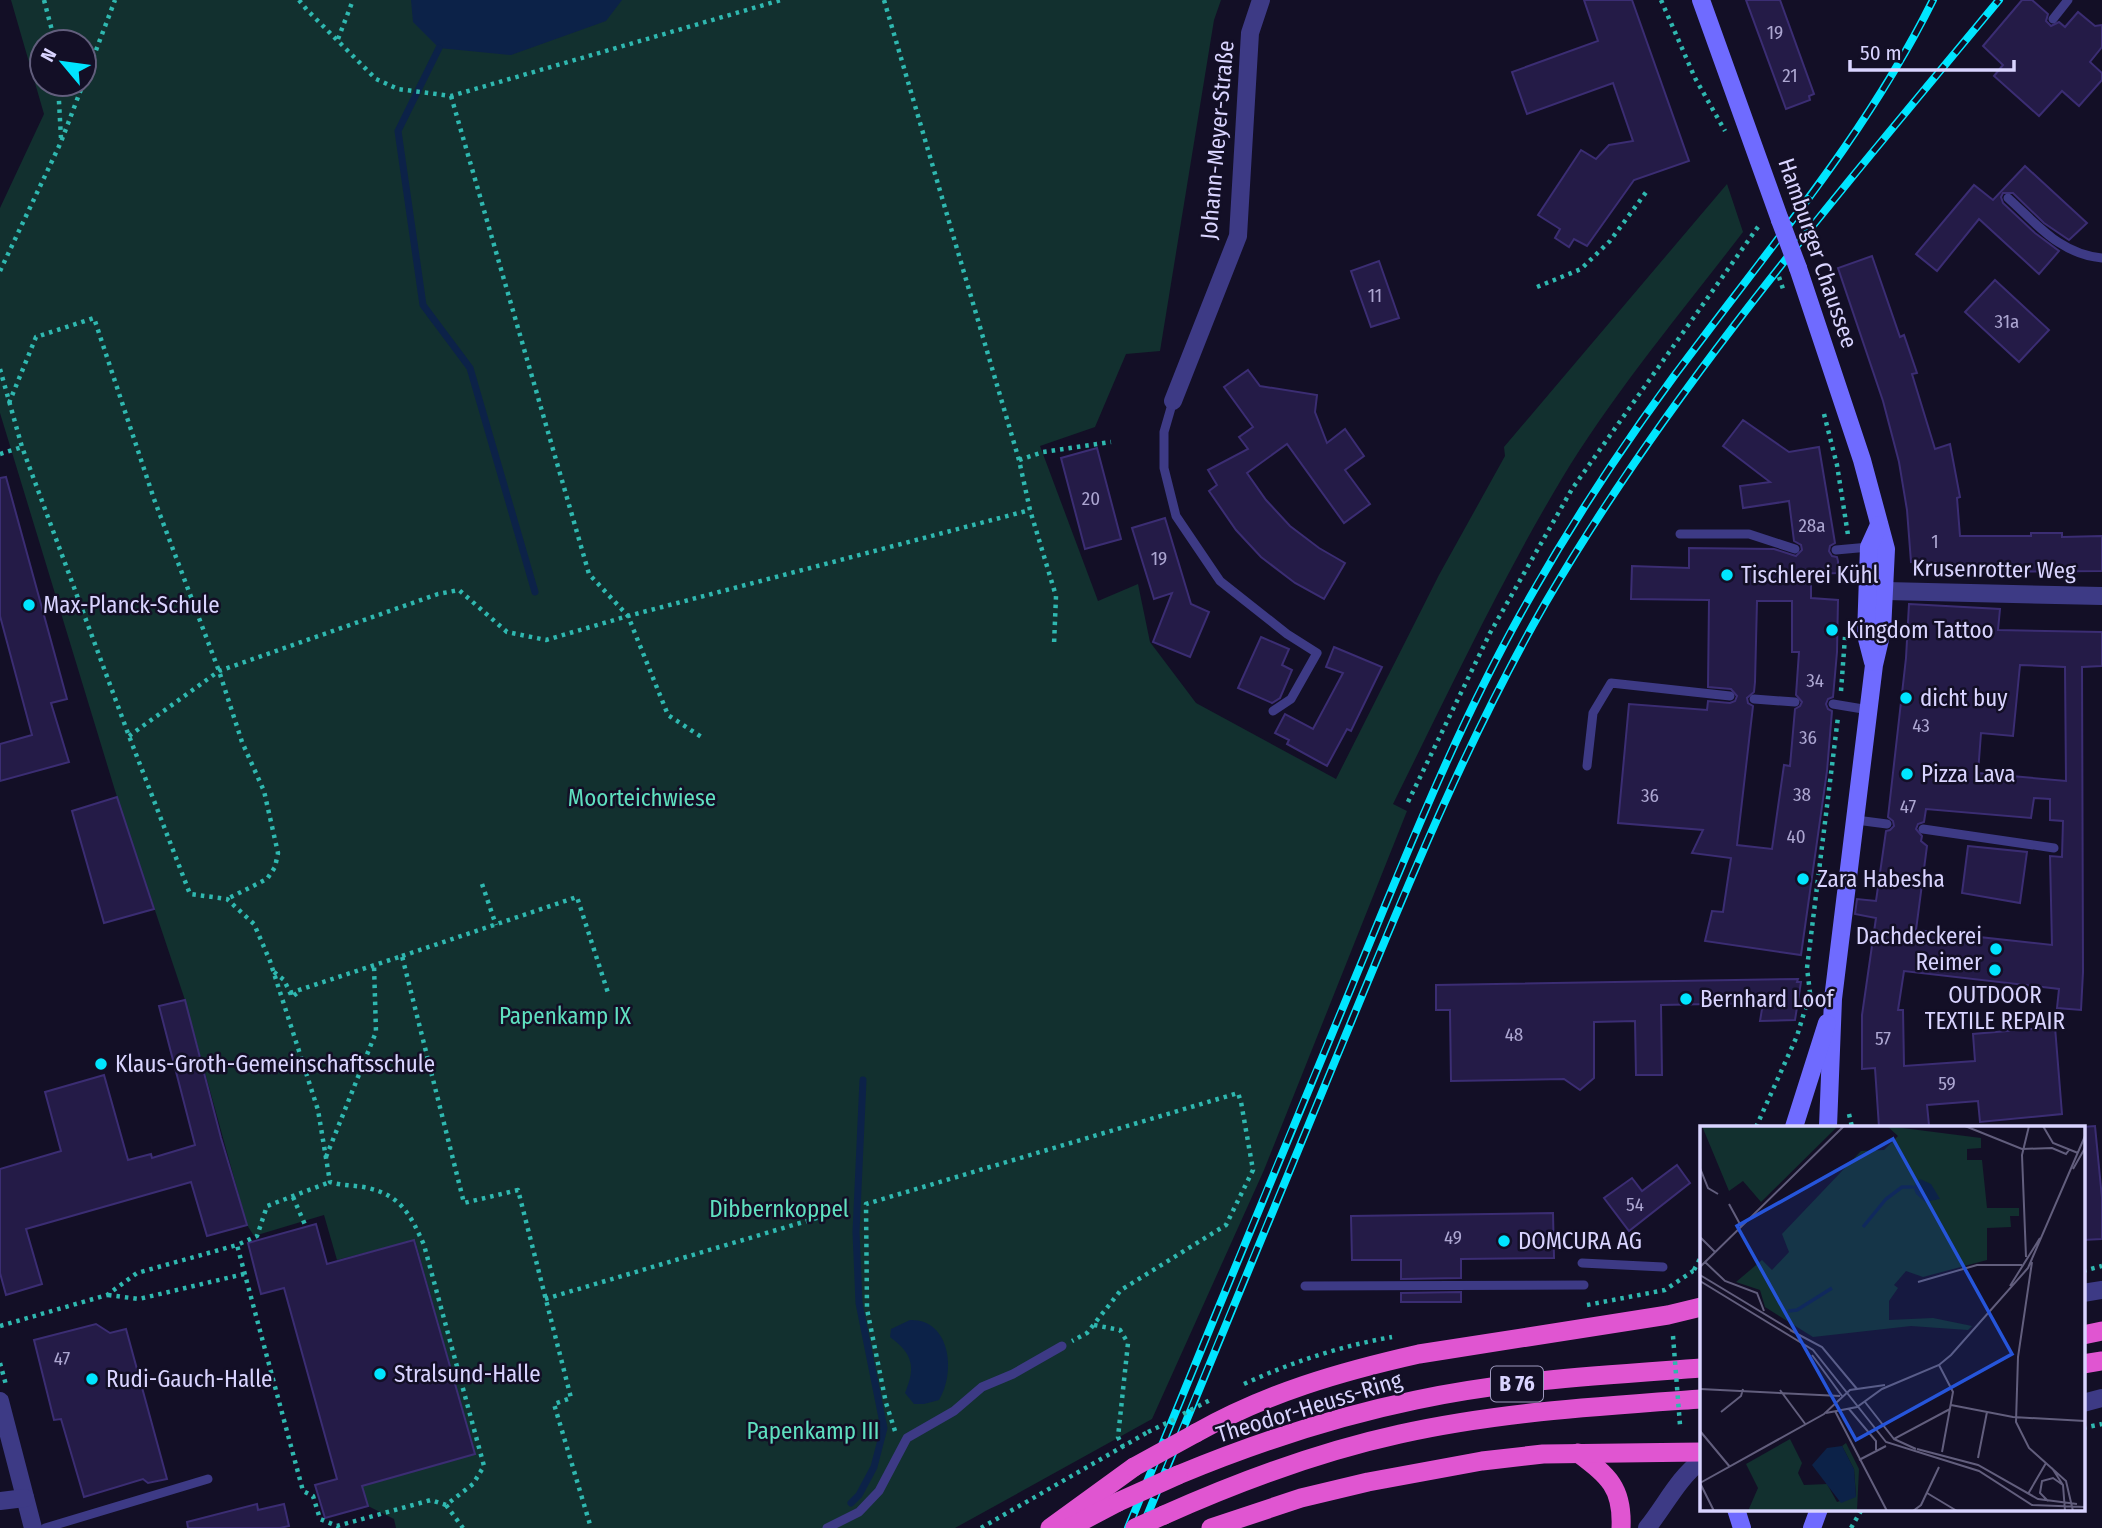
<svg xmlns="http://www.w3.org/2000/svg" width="2102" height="1528" viewBox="0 0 2102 1528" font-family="'Fira Sans Condensed',sans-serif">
  <rect width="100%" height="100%" fill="#130f26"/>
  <path fill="#12302f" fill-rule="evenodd" d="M11 0H1221L1214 20 1160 351 1126 354 1095 427 1040 446 1098 601 1138 584 1150 642 1196 703 1336 779 1439 575 1505 456 1504 447 1727 184 1743 232C1681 313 1614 392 1561 480 1499 584 1447 695 1393 804L1407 811 1264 1170 1152 1419 955 1528H396L394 1519 368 1506 362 1486 475 1453 415 1240 337 1260 324 1215 254 1236 247 1225 185 1000 117 797 0 413V208L44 114ZM42 42H84V84H42Z"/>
  <g fill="#0c2248">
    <polygon points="411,0 622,0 606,21 511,55 439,48 413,22"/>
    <path d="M910 1320C951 1319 956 1373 939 1400L924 1404H914L905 1393C916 1367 913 1354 890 1337L891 1329Z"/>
  </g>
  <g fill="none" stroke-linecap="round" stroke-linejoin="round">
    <g stroke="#0c2248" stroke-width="7">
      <polyline points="439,48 398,131 423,305 470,368 535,592"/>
      <polyline points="851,1503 859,1495 874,1467 884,1428 859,1303 856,1232 863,1080"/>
    </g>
  </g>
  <g fill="#241b47" stroke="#3b2d73" stroke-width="2" fill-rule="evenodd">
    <polygon points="1584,0 1632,0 1689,161 1634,180 1587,246 1574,239 1569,247 1555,238 1560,229 1538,215 1581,150 1596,159 1609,145 1633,141 1613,83 1527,114 1512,72 1598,41"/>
    <polygon points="1746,0 1780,0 1814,94 1809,96 1810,100 1786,109"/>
    <polygon points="2022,0 2032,0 2048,14 2046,21 2051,26 2059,22 2065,27 2078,12 2095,26 2102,25 2102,47 2090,62 2102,73 2102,80 2079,106 2062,91 2039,116 1994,76 2003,65 1983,46"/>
    <polygon points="2025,166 2087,223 2069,240 2044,223 2013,193 2003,193 2001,197 2003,203 2035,233 2059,251 2039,274 1979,219 1937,271 1916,254 1974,185 1993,200"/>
    <polygon points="1872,256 1900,337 1904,335 1917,373 1912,374 1935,449 1950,444 1960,497 1957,498 1960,536 2031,536 2031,533 2062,533 2062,537 2102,536 2102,571 1938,572 1936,562 1911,562 1907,510 1899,462 1883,401 1838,268"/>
    <polygon points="1379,261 1399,318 1371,327 1351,271"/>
    <polygon points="1995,280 2049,330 2019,362 1965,312"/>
    <polygon points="1248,370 1260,386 1317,395 1315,412 1327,443 1345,429 1364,456 1345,470 1370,504 1344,523 1287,444 1247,473 1266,500 1290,526 1319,548 1345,563 1324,599 1295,583 1261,557 1236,530 1209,491 1217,485 1208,470 1248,449 1239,437 1253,427 1224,387"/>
    <path d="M1743 420 1789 452 1819 447 1835 543 1830 546 1829 551 1832 556 1837 557 1838 561V573L1811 574V598L1838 600 1837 652 1833 697 1828 699 1826 704 1828 709 1832 711 1827 771 1801 955 1705 941 1712 911 1723 912 1731 858 1692 853 1703 830 1618 823 1629 704 1707 710 1708 701 1730 703 1735 701 1737 696 1731 689 1708 687 1709 600 1631 599 1632 566 1689 568V548L1774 549 1796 556 1802 550 1801 545 1794 541 1789 501 1743 508 1740 486 1770 482 1723 446ZM1757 601H1792V652H1799L1796 695 1802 702 1800 706 1795 709 1790 766 1784 765 1772 849 1737 845 1753 706 1748 703 1747 698 1754 692 1755 682Z"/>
    <polygon points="1097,448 1121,539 1085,549 1061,458"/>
    <polygon points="6,477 67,699 51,703 69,762 0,781 0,744 32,735 0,616 0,478"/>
    <polygon points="1165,518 1191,604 1209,612 1190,657 1153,642 1172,593 1154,599 1132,528"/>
    <path d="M1909 604 2000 609 1998 630 2102 632V666L2082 667 2083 972 2081 1010 2057 1008 2059 989 1904 971 1898 1010H1903L1904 1066 1975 1061 1973 1034 2055 1027 2062 1114 1980 1122 1978 1101 1927 1105 1929 1125 1879 1127 1875 1068 1862 1069V1015L1876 918 1855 914 1857 899 1876 901 1886 831 1890 830 1894 826 1893 821 1888 817 1906 658ZM2020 665 2065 667 2066 781 1978 773 1981 733 2013 736ZM2034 798 2050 799V820L2063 821 2062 857 2050 856 2052 945 1916 930 1927 846 1921 841 1922 836 1916 829 1918 824 1924 822 1926 809 2031 818Z"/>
    <polygon points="1261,637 1289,649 1282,665 1292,670 1280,698 1272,703 1238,688"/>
    <polygon points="1334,647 1382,667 1351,731 1347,729 1327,766 1287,744 1289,740 1275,733 1285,714 1313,729 1343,673 1326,667"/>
    <polygon points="117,797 154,909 104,923 72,811"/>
    <polygon points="1968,846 2027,852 2020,903 1962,893"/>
    <polygon points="1798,979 1797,982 1801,982 1795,1020 1760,1021 1763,1003 1661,1005 1662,1075 1636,1075 1635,1021 1594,1022 1594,1078 1580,1090 1564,1079 1451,1081 1450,1010 1436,1010 1436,985"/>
    <polygon points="185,1000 221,1138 247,1225 207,1236 191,1182 26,1229 42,1284 6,1295 0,1273 0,1169 61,1151 45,1092 104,1075 128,1160 151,1154 152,1158 195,1145 159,1006"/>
    <polygon points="2095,1126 2102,1198 2102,1239 2083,1240 2083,1127"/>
    <polygon points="1677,1165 1690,1183 1629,1231 1604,1198 1632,1178 1642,1191"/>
    <polygon points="1553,1213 1554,1258 1461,1259 1461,1278 1401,1279 1401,1260 1352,1260 1351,1216"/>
    <polygon points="316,1224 327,1264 414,1240 475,1454 362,1486 368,1506 325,1518 315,1485 337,1479 284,1288 261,1294 248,1243"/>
    <polygon points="1461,1292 1461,1302 1401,1302 1401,1293"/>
    <polygon points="96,1324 110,1333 126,1329 167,1479 148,1483 143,1479 84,1497 61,1419 54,1420 34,1340"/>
    <polygon points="257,1504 258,1510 284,1504 289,1526 280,1528 188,1528 187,1522"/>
  </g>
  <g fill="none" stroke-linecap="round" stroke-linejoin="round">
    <g stroke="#2fb8b0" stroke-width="4.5" stroke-dasharray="3.5 5" stroke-linecap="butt">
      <polyline points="44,0 55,42"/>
      <polyline points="299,0 307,10 376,79 398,89 451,96 781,0"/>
      <polyline points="884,0 1019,460 1030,510 1056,596 1054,645"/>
      <polyline points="1661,0 1695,78 1725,131"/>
      <polyline points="338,39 353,0"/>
      <polyline points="84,82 115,0"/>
      <polyline points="58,84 61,138"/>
      <polyline points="451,96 589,574 628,616 668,715 703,738"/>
      <polyline points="0,271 61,142 83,84"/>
      <polyline points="1537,287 1581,269 1610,241 1647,191"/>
      <path d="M0 369 22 447 129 736 190 894 227 899 254 924 270 961 318 1110 330 1182C342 1186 356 1185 368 1188 402 1196 411 1216 424 1245L484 1466 473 1484 446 1505 431 1500 337 1526 320 1519 313 1496 303 1491 237 1245 257 1236 267 1206 330 1182"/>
      <polyline points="9,403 36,337 94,318 154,499 219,671 242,742 264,791 278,853 275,867 267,879 227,899"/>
      <polyline points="1824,414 1837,465 1848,535"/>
      <polyline points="0,454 22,447"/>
      <polyline points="1019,460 1043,452 1111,442"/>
      <polyline points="1841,691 1845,637"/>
      <polyline points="129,736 219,671 438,594 459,590 507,632 546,640 628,616 1030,510"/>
      <polyline points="1408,802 1490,633 1572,489 1760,224"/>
      <polyline points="482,884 496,925"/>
      <polyline points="402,956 577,897 609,996"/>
      <polyline points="274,972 284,980 292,997 301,990"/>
      <polyline points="290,993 402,956 464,1203 518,1190 571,1398 554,1404 591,1528"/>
      <polyline points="1849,1114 1852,1127"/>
      <polyline points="1756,1127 1797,1036 1810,993 1807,968 1838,717"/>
      <polyline points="326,1157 376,1032 374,965"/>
      <polyline points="293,1197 306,1227"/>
      <polyline points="1694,1270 1701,1257"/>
      <polyline points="2083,1271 2102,1266"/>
      <polyline points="108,1295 139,1299 244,1274"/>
      <polyline points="545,1299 847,1209"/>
      <polyline points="1587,1305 1665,1290 1693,1271 1701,1271"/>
      <polyline points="1094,1325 1120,1330 1128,1343 1118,1437 1123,1447"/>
      <polyline points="0,1326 107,1295 137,1273 237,1245"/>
      <polyline points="0,1363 6,1385"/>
      <path d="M1244 1384C1292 1362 1341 1346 1392 1337"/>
      <polyline points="2083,1428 2102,1424"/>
      <polyline points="895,1431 886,1403 867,1309 866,1204 1238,1093 1241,1102 1253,1170 1226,1225 1121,1290 1087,1333 1072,1341"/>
      <polyline points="446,1505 463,1528"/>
      <polyline points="981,1528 1148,1432"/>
      <polyline points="1851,1528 1862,1509"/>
    </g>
    <g stroke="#3d3a85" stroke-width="9">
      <polyline points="2053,19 2068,0"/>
      <path d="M2008 198C2038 225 2060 254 2102 258"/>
      <polyline points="1173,401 1164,432 1164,468 1176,516 1220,581 1287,634 1317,653 1291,699 1273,711"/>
      <polyline points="1680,534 1749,534 1795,549"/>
      <polyline points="1836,550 1869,547"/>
      <polyline points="1754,699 1795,702"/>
      <polyline points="1833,704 1869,710"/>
      <polyline points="1587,766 1593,713 1611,683 1730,696"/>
      <polyline points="1856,820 1887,824"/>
      <polyline points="1923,829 2054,848"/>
      <polyline points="1582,1263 1663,1267"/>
      <polyline points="1305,1286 1584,1285"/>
      <polyline points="45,1528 208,1479"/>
      <polyline points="827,1528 859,1512 879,1491 907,1438 954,1411 982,1387 1013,1374 1062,1346"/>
    </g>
    <g stroke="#3d3a85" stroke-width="18">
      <polyline points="1173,401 1238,236 1250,33 1261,0"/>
      <polyline points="1886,591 2102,596"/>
      <polyline points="2083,1293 2102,1290"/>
      <polyline points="0,1401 33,1528"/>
      <polyline points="2083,1403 2102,1398"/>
      <polyline points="0,1501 25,1498"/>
      <path d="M1647 1528C1665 1506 1678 1478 1701 1461"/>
    </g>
    <g stroke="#6f6bff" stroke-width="18">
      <polyline points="1701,0 1780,220"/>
      <polyline points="1798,268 1862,460 1886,549 1882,631 1874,665 1833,999 1828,1127"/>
      <polyline points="1873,662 1866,635 1869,547 1879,525"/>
      <polyline points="1794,1127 1827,1023"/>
      <polyline points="1736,1509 1742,1528"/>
      <polyline points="1812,1528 1819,1509"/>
    </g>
    <g stroke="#e055d1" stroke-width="19">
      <polyline points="2083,1335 2102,1331"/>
      <polyline points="2083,1364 2102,1361"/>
      <path d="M1196 1433C1267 1393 1339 1372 1419 1354L1668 1315 1701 1307"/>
      <path d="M1578 1453C1608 1476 1623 1487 1621 1528"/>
      <path d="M1178 1475C1255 1443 1334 1417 1416 1400 1510 1380 1606 1375 1701 1368"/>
      <path d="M1164 1515C1240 1481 1318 1452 1400 1434 1499 1412 1601 1406 1701 1399"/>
      <polyline points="1050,1528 1134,1467"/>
      <polyline points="1069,1528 1118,1502"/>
      <polyline points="1211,1528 1301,1498 1368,1482 1482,1461 1543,1454 1701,1452"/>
    </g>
    <g stroke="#00e5ff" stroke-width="8">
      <g id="rail">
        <path d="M1128 1528C1202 1348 1276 1167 1351 988 1407 853 1460 718 1533 592 1585 501 1644 414 1708 331 1789 224 1873 121 1933 0"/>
        <path d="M1142 1528C1208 1367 1275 1206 1342 1044 1404 894 1465 743 1546 602 1672 386 1840 192 1999 0"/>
      </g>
    </g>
    <use href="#rail" stroke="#130f26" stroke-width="5" stroke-dasharray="16" stroke-linecap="butt"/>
    <g stroke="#2fb8b0" stroke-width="4.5" stroke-dasharray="3.5 5" stroke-linecap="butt">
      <polyline points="1779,277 1783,289"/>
      <polyline points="1673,1336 1680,1425"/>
      <polyline points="1183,1414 1210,1400"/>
      <polyline points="1148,1432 1175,1419"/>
    </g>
    <polyline stroke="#6f6bff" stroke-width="18" points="1780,220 1798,268"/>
    <g stroke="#e055d1" stroke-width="19">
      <polyline points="1134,1467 1196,1433"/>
      <polyline points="1118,1502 1178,1475"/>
      <polyline points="1135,1528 1164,1515"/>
    </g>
  </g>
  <g fill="#00e5ff" stroke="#130f26" stroke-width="2.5">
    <circle cx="1727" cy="575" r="7"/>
    <circle cx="29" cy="605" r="7"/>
    <circle cx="1832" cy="630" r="7"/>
    <circle cx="1906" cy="698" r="7"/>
    <circle cx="1907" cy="774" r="7"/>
    <circle cx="1803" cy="879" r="7"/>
    <circle cx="1996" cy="949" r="7"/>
    <circle cx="1995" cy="970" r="7"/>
    <circle cx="1686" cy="999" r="7"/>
    <circle cx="101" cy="1064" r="7"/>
    <circle cx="1504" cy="1241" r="7"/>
    <circle cx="380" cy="1374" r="7"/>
    <circle cx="92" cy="1379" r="7"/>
  </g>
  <g text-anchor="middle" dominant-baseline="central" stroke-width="5" stroke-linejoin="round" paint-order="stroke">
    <g font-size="19" fill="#aca6d1">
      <text x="1775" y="32">19</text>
      <text x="1790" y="75">21</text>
      <text x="1375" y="295">11</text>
      <text x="2007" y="321">31a</text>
      <text x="1091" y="498">20</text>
      <text x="1812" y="525">28a</text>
      <text x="1935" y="541">1</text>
      <text x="1159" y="558">19</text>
      <text x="1815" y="680">34</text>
      <text x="1921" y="725">43</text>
      <text x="1808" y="737">36</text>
      <text x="1802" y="794">38</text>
      <text x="1650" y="795">36</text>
      <text x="1908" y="806">47</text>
      <text x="1796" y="836">40</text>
      <text x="1514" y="1034">48</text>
      <text x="1883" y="1038">57</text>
      <text x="1947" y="1083">59</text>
      <text x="1635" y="1204">54</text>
      <text x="1453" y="1237">49</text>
      <text x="62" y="1358">47</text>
    </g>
    <rect fill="#130f26" stroke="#9e99be" stroke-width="2" x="1491" y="1366.5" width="52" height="35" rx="5"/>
    <g font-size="21" font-weight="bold" fill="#d9d4ff">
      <text x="1517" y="1384">B 76</text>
    </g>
    <g font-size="23" fill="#d9d4ff" stroke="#130f26">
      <text transform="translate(1217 140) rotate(-85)">Johann-Meyer-Straße</text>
      <text transform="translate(1818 253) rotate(71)">Hamburger Chaussee</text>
      <text transform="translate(1994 569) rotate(1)">Krusenrotter Weg</text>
      <text transform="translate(1309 1407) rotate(-17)">Theodor-Heuss-Ring</text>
    </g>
    <g font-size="23" fill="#d9d4ff" stroke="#130f26" text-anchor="start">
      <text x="1741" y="575">Tischlerei Kühl</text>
      <text x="43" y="605">Max-Planck-Schule</text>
      <text x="1846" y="630">Kingdom Tattoo</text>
      <text x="1920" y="698">dicht buy</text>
      <text x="1921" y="774">Pizza Lava</text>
      <text x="1817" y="879">Zara Habesha</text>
      <text x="1982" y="936" text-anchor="end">Dachdeckerei<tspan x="1982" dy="26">Reimer</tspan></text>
      <text x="1995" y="995" text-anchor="middle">OUTDOOR<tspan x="1995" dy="26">TEXTILE REPAIR</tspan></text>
      <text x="1700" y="999">Bernhard Loof</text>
      <text x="115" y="1064">Klaus-Groth-Gemeinschaftsschule</text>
      <text x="1518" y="1241">DOMCURA AG</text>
      <text x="394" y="1374">Stralsund-Halle</text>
      <text x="106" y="1379">Rudi-Gauch-Halle</text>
    </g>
    <g font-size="23" fill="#5fe0c0" stroke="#130f26">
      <text x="642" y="798">Moorteichwiese</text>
      <text x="565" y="1016">Papenkamp IX</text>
      <text x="779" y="1209">Dibbernkoppel</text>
      <text x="813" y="1431">Papenkamp III</text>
    </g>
  </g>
  <g transform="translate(1700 1126)">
    <rect width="385" height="385" fill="#130f26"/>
    <path d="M2 0H138L61 76 43 55 29 65ZM187 0 281 12V22L267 23V34H282L287 82H319V90H310L311 101 287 102V134L223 151 206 145 194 159 198 162 189 175V194L233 192 272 200 268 204 211 200 113 211 65 181 60 164 36 156 62 134 72 144 89 126 82 108 161 25 184 24 198 10ZM90 313 102 337 98 347 104 359 127 358 137 376 156 370 154 343 142 320 146 317 159 343 157 385H48L58 362 46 338Z" fill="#12302f"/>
    <path d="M220 53 231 58 240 73 225 76 216 68 213 61ZM142 320 154 343 156 371 141 377 112 339 127 322Z" fill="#0c2248"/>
    <path fill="none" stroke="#0c2248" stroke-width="3.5" d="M163 101 186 73 202 61H213M88 185 97 184 132 162"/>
    <path fill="none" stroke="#625e7d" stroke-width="2" d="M265 0 322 23 352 22 366 28 369 24M343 0 353 17 378 27M0 42 8 62 18 68M373 43 385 22M29 78 41 100M0 111 15 126M326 131 322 29 329 0M5 136 25 155 57 167 64 185M332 136 318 231 316 296 329 322 366 355 373 385M0 141 144 0M0 149 91 204M0 155 113 224 186 316 279 345 332 379 385 381M218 156 277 139H322M310 160 340 112M90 204 122 221 157 263M112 229 142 270M239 239 253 266 242 326M0 263 140 270M80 264 106 299M165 276 194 313 250 283M251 279 313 291 385 295M149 283 176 315V324M135 285 187 385M21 286 41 270 43 263M126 287 157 281 182 263 239 239 251 229 328 142 385 10M0 305 30 341M194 313 216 323M217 323 278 339 338 373 377 378M278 332 287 286M159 334 186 320M352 342 363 359 365 385M0 357 14 385M0 357 124 288 150 264 185 259M227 367 257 385M328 368 346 337M348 375 340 367 342 355 353 352 363 359M213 385 221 379 239 341"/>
    <path fill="#2655da" fill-opacity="0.15" stroke="#2655da" stroke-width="3.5" d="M193 13 312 228 156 314 37 100Z"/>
    <rect width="385" height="385" fill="none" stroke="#d9d4ff" stroke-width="3.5"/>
  </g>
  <g transform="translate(63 63) rotate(299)"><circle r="33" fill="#130f26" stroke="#625e7d" stroke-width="2"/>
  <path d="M0-5L12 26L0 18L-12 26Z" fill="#00e5ff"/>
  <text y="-10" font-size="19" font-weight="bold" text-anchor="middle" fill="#d9d4ff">N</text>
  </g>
  <path d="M1850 60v10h164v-10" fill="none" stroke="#d9d4ff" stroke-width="3.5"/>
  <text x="1860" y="60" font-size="21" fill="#d9d4ff" stroke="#130f26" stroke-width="5" paint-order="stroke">50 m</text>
</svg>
